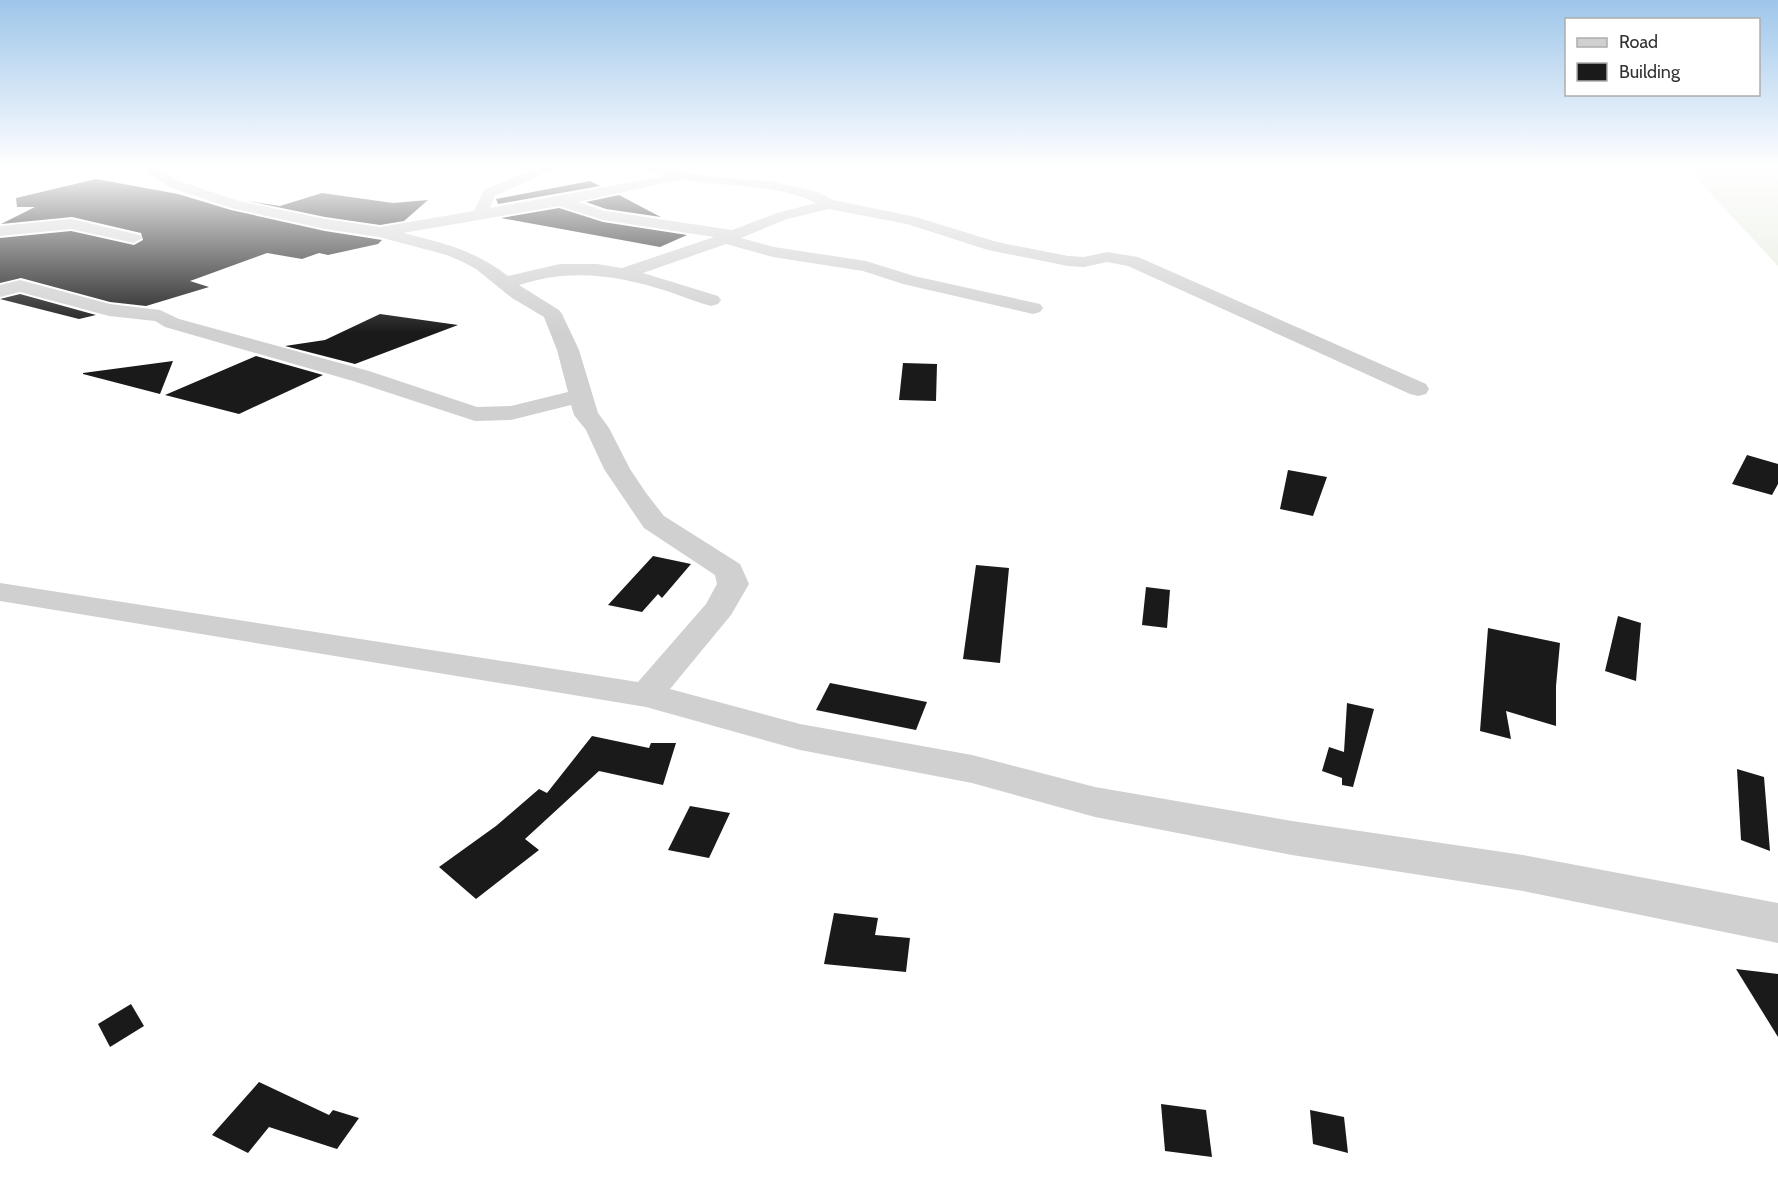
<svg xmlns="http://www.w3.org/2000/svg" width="1778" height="1178" viewBox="0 0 1778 1178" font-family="Cabin,sans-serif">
  <rect width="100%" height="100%" fill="#fff"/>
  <polygon fill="#e6ecdf" points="1687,168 1778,168 1778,266"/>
  <g fill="#1a1a1a">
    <polygon points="96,179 178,194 231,210 325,231 382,240 378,244 328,255 319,253 302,259 267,253 190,281 209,287 146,306 110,302 21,278 0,283 0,238 71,231 134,245 143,240 141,233 72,217 1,224 35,207 17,207 16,198"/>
    <polygon points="590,181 600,186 498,204 496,199"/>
    <polygon points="322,193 393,203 428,200 404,221 380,225 325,217 248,201 280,206"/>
    <polygon points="619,195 655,214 661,217 606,209 586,202"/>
    <polygon points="559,208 603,222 687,235 660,247 501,218"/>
    <polygon points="20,294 96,315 79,319 0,299"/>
    <polygon points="380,314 458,325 355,364 285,346 325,340"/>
    <polygon points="256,356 323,375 239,414 165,395"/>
    <polygon points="173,361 160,394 83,374 83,373"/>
    <polygon points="903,363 937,364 936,401 899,400"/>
    <polygon points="1747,455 1778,464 1778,484 1772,495 1732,484"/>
    <polygon points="1288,470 1327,477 1313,516 1280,509"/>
    <polygon points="653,556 691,564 662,598 658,594 642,612 608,605"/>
    <polygon points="976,565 1009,568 1000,663 963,659"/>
    <polygon points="1146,587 1170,590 1167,628 1142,625"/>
    <polygon points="1618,616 1641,623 1636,681 1605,671"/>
    <polygon points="1488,628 1560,643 1556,686 1556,726 1506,711 1511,739 1480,731"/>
    <polygon points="830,683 927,702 916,730 816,710"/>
    <polygon points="1347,703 1374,709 1353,787 1342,785 1342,778 1322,771 1329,747 1344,752"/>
    <polygon points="592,736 649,748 651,743 676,743 663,785 599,771 525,839 539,850 476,899 439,867 496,826 539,789 547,793"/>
    <polygon points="1737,769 1764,777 1770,851 1741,840"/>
    <polygon points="690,806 730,813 709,858 668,850"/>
    <polygon points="834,913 878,918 875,935 910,938 906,972 824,964"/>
    <polygon points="1736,969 1778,974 1778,1037"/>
    <polygon points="131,1004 144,1026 110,1047 98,1024"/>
    <polygon points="259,1082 329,1115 333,1110 359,1118 337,1149 269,1127 248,1153 212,1135"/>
    <polygon points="1161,1104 1206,1110 1212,1157 1165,1151"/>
    <polygon points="1310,1110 1344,1117 1348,1153 1313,1144"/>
  </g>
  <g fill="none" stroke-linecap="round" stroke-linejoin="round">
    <g fill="#d0d0d0" fill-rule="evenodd">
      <path d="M142 168H158L179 181 239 201 325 219 380 227 474 211 484 190 537 168H556L495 196 490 208 666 176 643 171 642 168H670L711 177 770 181 817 192 833 200 916 217 997 242 1068 256 1084 257 1107 252 1138 257 1426 384 1429 389 1426 394 1418 396 1410 394 1128 266 1107 262 1084 267 1068 266 988 250 907 224 829 209 787 219 741 238 774 247 866 261 914 276 1040 304 1043 308 1040 312 1033 314 903 284 863 271 773 257 726 244 643 273 718 296 721 300 718 304 711 306C696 302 682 296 667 291 617 275 570 268 519 285L559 310 562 314 579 350 598 413 609 428 630 469 646 493 664 516 740 564 749 584 731 615 670 689 800 724 972 755 1095 787 1292 821 1523 855 1778 903V943L1523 891 1292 855 1095 817 972 783 800 750 646 707 0 601V583L638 682 706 604 717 584 715 575 644 528 604 469 586 430 574 415 571 405 511 420 475 421 353 381 165 327 155 321 109 316 20 292 0 297V285L20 280 110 304 160 310 179 319 369 371 477 407 511 406 568 392 557 350 544 317 512 298 476 269 463 262 447 255 379 237 325 229 231 208 169 187ZM683 179C725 188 778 183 816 203L777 213 732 230 605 211 578 202ZM559 206 603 220 714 237 622 268 597 264H560L508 276C474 250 444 243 403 233Z"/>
      <polygon points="71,219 140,235 142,238 134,243 71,229 0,236 0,226"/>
    </g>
  </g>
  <linearGradient id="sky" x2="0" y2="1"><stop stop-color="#9ec6ea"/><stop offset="0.5" stop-color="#fff"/><stop offset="1" stop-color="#fff" stop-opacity="0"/></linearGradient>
  <rect width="1778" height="333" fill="url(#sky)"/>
  <rect x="1565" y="18" width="195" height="78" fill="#ffffff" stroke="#adadad" stroke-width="1.5"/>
  <rect x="1577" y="38" width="30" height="9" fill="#d0d0d0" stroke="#adadad" stroke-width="1.5"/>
  <text x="1619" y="48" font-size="18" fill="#333333">Road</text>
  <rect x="1577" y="63" width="30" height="18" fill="#1a1a1a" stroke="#adadad" stroke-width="1.5"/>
  <text x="1619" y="78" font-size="18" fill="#333333">Building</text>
</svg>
